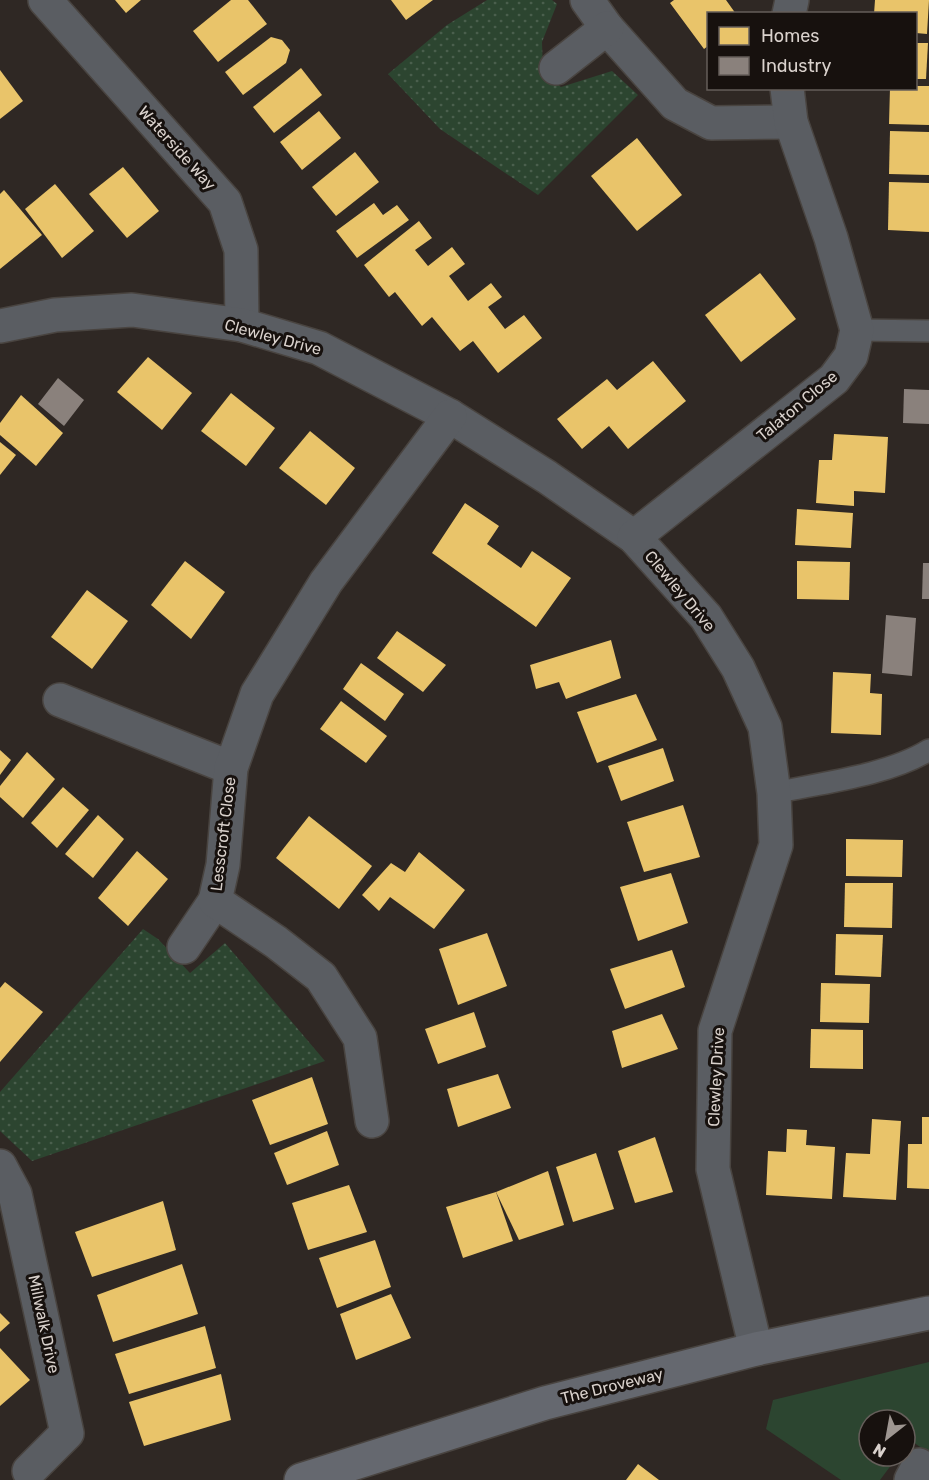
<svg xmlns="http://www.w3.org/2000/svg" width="929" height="1480" viewBox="0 0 929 1480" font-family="Rubik,sans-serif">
  <defs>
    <pattern id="grass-dots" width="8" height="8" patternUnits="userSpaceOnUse" patternTransform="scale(1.5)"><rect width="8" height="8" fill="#2c4530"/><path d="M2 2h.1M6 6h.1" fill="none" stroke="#4a5f4d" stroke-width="1.8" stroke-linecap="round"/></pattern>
  </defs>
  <rect width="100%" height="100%" fill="#2f2824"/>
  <g fill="url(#grass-dots)">
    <polygon points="487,0 552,0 557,4 542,42 543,73 561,87 612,71 638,95 538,195 440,129 388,74 447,25"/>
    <polygon points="143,929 158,939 190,973 225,943 325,1061 32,1161 0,1131 0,1092"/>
  </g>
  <polygon fill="#2c4530" points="929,1362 929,1453 910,1440 905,1447 905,1420 869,1420 869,1456 898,1456 880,1480 841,1480 766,1429 773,1400"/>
  <g fill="#e9c46a">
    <polygon points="115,0 141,0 126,13"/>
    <polygon points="231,0 248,0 267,24 218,62 193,31"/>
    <polygon points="391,0 433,0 406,20"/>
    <polygon points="674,0 726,0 736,14 708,14 708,46 704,49 670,3"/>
    <polygon points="875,0 929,0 927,34 916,33 916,14 874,14"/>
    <polygon points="271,37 282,40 290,50 286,63 243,95 225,72"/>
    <polygon points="916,43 928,43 926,79 916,79"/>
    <polygon points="301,68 322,95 274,133 253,107"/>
    <polygon points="0,70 23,101 0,119"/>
    <polygon points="916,86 929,86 929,125 889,124 890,88 916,88"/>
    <polygon points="319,111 341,138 302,170 280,142"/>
    <polygon points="890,131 929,132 929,175 889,174"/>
    <polygon points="637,138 682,195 637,231 591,176"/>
    <polygon points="355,152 379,182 336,216 312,187"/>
    <polygon points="123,167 159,211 127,238 89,194"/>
    <polygon points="889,182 929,183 929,232 888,230"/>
    <polygon points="55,184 94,231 62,258 25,209"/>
    <polygon points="4,190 42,235 0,269 0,194"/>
    <polygon points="374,203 383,215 397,205 409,220 357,258 336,231"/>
    <polygon points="419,221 432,238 415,250 428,266 452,247 465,264 449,276 468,301 491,283 502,297 488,307 505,329 524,315 542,338 498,373 473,341 460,351 432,317 422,326 395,292 389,297 364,265"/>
    <polygon points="760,273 796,319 741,362 705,315"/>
    <polygon points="148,357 192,393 162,430 117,392"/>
    <polygon points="653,361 686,401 628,449 609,426 582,449 557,419 607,379 617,390"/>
    <polygon points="231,393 275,428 246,466 201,431"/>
    <polygon points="21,395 63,433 36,466 0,435 0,423"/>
    <polygon points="310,431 355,468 326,505 279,468"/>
    <polygon points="834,434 888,437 885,493 854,491 854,506 816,503 819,460 832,460"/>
    <polygon points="0,442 16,455 0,475"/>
    <polygon points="465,503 499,526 487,544 521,568 532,551 571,578 536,627 432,553"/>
    <polygon points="797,509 853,513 851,548 795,545"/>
    <polygon points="185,561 225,592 191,639 151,605"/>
    <polygon points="797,561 850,562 849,600 797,599"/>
    <polygon points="87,590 128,621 92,669 51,637"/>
    <polygon points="397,631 446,665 423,692 377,658"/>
    <polygon points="611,640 621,678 566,699 559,682 536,689 530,665"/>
    <polygon points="361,663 404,694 385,721 343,689"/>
    <polygon points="833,672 871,674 870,693 882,694 881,735 831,733"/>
    <polygon points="636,694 657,740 597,763 577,712"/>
    <polygon points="341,701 387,736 366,763 320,729"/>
    <polygon points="663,748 674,781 621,801 608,766"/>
    <polygon points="0,750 11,760 0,775"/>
    <polygon points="27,752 55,779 23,818 0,797 0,786"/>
    <polygon points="63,787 89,810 57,848 31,823"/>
    <polygon points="683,805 700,857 644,872 627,822"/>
    <polygon points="98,815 124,839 93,878 65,854"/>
    <polygon points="309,816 372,866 339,909 276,858"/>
    <polygon points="846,839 903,840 902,877 846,876"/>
    <polygon points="137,851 168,879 128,926 98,898"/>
    <polygon points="419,852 465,890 434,929 390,897 379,911 362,895 391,863 405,872"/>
    <polygon points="671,873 688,923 638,941 620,887"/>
    <polygon points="845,883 893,883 892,928 844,927"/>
    <polygon points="487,933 507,986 458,1005 439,949"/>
    <polygon points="836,934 883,935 881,977 835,975"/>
    <polygon points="672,950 685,987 625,1009 610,969"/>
    <polygon points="5,982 43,1012 0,1062 0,988"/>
    <polygon points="821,983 870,984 869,1023 820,1022"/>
    <polygon points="474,1012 486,1047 438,1064 425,1029"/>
    <polygon points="662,1014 678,1049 622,1068 612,1031"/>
    <polygon points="811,1029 863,1030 863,1069 810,1068"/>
    <polygon points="498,1074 511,1108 458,1127 447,1089"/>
    <polygon points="312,1077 328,1124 270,1145 252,1100"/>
    <polygon points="922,1117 929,1117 929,1189 907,1188 908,1144 922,1144"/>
    <polygon points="872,1119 901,1121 896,1200 843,1197 846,1153 870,1154"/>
    <polygon points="787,1129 807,1130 806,1145 835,1147 832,1199 766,1195 768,1151 786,1152"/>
    <polygon points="327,1131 339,1165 287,1185 274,1153"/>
    <polygon points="655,1137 673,1192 635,1203 618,1151"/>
    <polygon points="596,1153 614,1209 573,1222 556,1167"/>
    <polygon points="548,1171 564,1225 519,1240 496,1192"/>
    <polygon points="349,1185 367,1232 308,1250 292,1203"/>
    <polygon points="496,1192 513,1241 463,1258 446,1207"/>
    <polygon points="163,1201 176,1250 92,1277 75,1232"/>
    <polygon points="375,1240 391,1287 337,1308 319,1258"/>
    <polygon points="182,1264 198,1314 113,1342 97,1295"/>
    <polygon points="391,1294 411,1338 356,1360 340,1314"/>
    <polygon points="0,1313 10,1323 0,1332"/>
    <polygon points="205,1326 216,1368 129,1394 115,1354"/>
    <polygon points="0,1348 30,1380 0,1406"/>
    <polygon points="221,1374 231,1420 144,1446 129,1402"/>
    <polygon points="638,1464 659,1480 626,1480"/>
  </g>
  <g fill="#8a817c">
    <polygon points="58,378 84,400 64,426 38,404"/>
    <polygon points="904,389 929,390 929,424 903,423"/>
    <polygon points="923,563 929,563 929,599 922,599"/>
    <polygon points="886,615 916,618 912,676 882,673"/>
  </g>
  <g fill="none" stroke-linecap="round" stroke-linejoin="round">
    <g stroke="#494440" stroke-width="24">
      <g id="lane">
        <polyline points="857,330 929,331"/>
        <path d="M774 793C821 783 889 775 929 750"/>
      </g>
    </g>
    <g stroke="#494440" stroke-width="36">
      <g id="street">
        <polyline points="45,0 225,202 241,250 242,325"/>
        <polyline points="587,0 607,28 675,104 711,123 791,122"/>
        <polyline points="789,14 792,0"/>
        <polyline points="556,68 607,28"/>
        <polyline points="0,326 55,315 132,310 242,325 319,348 450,416 547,477 634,537 706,617 738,668 765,727 774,793 776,845 715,1031 713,1169 756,1349"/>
        <polyline points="634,537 834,379 851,356 857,330 831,238 791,122 787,88"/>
        <polyline points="60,700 231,768"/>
        <polyline points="184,947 215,901"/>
        <polyline points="372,1121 360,1038 321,977 276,942 215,901 223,865 231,768 257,694 326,582 450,416"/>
        <polyline points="0,1166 15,1194 67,1433 29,1471"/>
        <polyline points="911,1480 919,1465"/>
      </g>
    </g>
    <g stroke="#494440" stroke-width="36">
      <polyline id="secondary" points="301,1480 545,1403 756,1349 929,1313"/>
    </g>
    <use href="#lane" stroke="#5a5d62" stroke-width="21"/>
    <use href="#street" stroke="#5a5d62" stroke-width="33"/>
    <use href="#secondary" stroke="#65686f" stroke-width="33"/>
  </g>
  <g text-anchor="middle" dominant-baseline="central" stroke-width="6" stroke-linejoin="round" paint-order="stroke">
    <g font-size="16" fill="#d9d1cc" stroke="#17110e">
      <text transform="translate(177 148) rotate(48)">Waterside Way</text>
      <text transform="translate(273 337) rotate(15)">Clewley Drive</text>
      <text transform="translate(797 406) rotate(-40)">Talaton Close</text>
      <text transform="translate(680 591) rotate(50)">Clewley Drive</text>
      <text transform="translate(223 834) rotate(-83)">Lesscroft Close</text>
      <text transform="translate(716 1077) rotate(-87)">Clewley Drive</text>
      <text transform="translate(44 1324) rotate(78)">Millwalk Drive</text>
      <text transform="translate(612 1386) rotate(-14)">The Droveway</text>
    </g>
  </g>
  <rect x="707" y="12" width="210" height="78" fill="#17110e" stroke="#655e5a" stroke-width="1.5"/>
  <rect x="719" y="27" width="30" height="18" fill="#e9c46a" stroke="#655e5a" stroke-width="1.5"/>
  <text x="761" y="42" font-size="18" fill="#d9d1cc">Homes</text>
  <rect x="719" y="57" width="30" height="18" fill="#8a817c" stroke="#655e5a" stroke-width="1.5"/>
  <text x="761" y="72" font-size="18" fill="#d9d1cc">Industry</text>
  <g transform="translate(887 1438) rotate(211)"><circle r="28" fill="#17110e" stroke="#655e5a" stroke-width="1.5"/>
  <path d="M0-4.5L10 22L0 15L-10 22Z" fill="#9e9691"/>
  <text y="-9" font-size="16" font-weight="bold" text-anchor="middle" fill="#d9d1cc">N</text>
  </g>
</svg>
